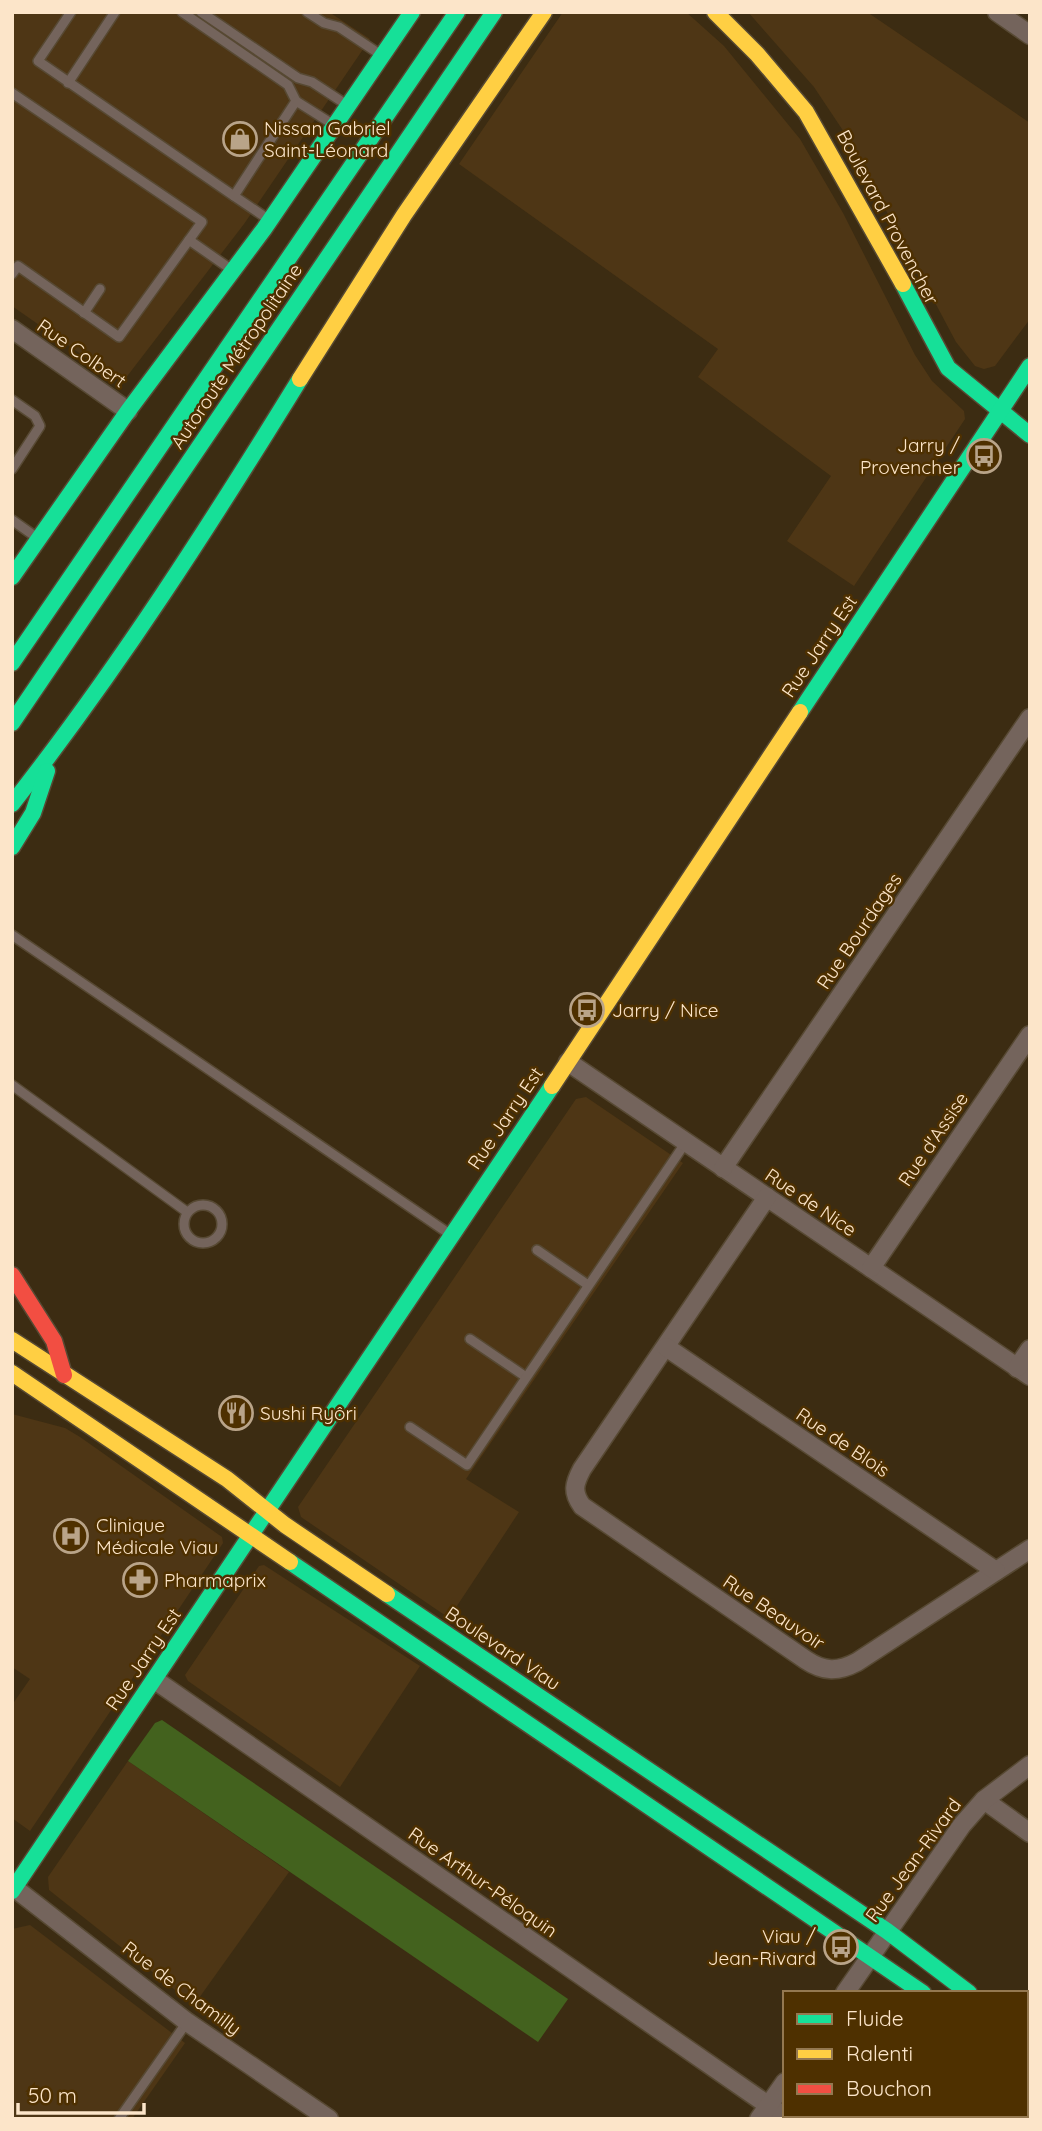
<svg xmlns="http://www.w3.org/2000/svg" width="1042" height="2131" viewBox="0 0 1042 2131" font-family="Quicksand,sans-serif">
  <rect width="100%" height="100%" fill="#3c2c12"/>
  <g fill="#4e3615">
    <polygon points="14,12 329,12 370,39 244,224 125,379 115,378 12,306"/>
    <polygon points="563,12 686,12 724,46 800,139 843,213 915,355 932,381 964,411 965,419 854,586 787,541 831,476 698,377 718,349 459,164"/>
    <polygon points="748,12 867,12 1030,123 1030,319 995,366 984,369 975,366 956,342 846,135 814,87"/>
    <polygon points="586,1097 683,1163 466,1479 519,1512 449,1618 301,1517 298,1507 576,1099"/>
    <polygon points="12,1414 65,1428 80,1437 222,1537 223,1543 30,1831 12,1818 12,1705 30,1679 12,1667"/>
    <polygon points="264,1565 420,1666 340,1787 188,1681 185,1675 259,1566"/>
    <polygon points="128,1761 289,1872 194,2005 49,1890 48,1877"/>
    <polygon points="30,1925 185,2043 132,2119 12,2119 12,1929"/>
  </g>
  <polygon fill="#43621e" points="162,1720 568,1999 538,2042 128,1761 155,1723"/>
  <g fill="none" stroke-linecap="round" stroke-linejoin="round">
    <g stroke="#574933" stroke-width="12">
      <g id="lane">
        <polyline points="71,12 38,61 234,196"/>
        <polyline points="182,12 288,85 296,101"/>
        <polyline points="201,12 298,78 312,82 347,105"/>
        <polyline points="307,12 324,23 339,27 381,55"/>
        <polyline points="68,83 115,12"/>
        <polyline points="12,93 202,222 189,240"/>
        <polyline points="268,219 234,196 296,101 334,125"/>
        <polyline points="12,274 18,266 119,337 189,240 232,270"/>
        <polyline points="84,313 100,289"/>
        <polyline points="12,400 35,416 40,426 12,469"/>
        <polyline points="12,520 36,537"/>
        <polyline points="12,935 451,1235"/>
        <polyline points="12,1085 187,1212"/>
        <circle cx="203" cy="1224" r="19"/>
        <polyline points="537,1250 588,1285"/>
        <polyline points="470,1339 526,1377"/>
        <polyline points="410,1427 467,1465 686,1142"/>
        <polyline points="119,2119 187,2022"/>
      </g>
    </g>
    <g stroke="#574933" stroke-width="21">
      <g id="street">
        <polyline points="997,12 1030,35"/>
        <polyline points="12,329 128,411"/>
        <polyline points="568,1062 1030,1376"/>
        <polyline points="723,1168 1030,718"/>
        <path d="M767 1197 582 1469C574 1484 572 1492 582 1506L806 1660C824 1672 838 1672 857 1662L1030 1549"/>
        <polyline points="871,1268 1030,1035"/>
        <polyline points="666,1347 996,1571"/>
        <polyline points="1017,1368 1030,1349"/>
        <polyline points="155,1680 788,2119"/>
        <polyline points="984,1800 1030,1833"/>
        <polyline points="12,1886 187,2022 329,2119"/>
        <polyline points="845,1993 962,1825 984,1800 1030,1765"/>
        <polyline points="759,2119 785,2082"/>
      </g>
    </g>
    <g stroke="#574933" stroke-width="19">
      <g id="fast">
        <polyline points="903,284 948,368 1030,435"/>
        <polyline points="12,577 128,411 264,229 412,12"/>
        <polyline points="12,663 457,12"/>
        <polyline points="800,712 1030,366"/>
        <polyline points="12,723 494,12"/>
        <path d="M12 804C118 669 210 525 300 379"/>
        <polyline points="12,847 33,813 47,771"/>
        <polyline points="290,1562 923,1993"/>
        <polyline points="387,1594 887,1931 969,1993"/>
        <polyline points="12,1891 552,1086"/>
        <polyline points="1026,2045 1030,2048"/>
        <polyline points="1026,2084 1030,2088"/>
      </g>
    </g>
    <g stroke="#574933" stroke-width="19">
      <g id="slow">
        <polyline points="715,12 757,54 806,112 903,284"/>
        <polyline points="300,379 404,215 544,12"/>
        <polyline points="552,1086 800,712"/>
        <polyline points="12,1340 227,1479 285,1525 387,1594"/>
        <polyline points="12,1373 290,1562"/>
      </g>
    </g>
    <g stroke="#574933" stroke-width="19">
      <polyline id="jam" points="12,1275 54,1341 64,1375"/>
    </g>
    <use href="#lane" stroke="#74645c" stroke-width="9"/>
    <use href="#street" stroke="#74645c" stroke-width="18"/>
    <use href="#fast" stroke="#16e098" stroke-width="16"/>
    <use href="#slow" stroke="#ffcf43" stroke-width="16"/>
    <use href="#jam" stroke="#f24e42" stroke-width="16"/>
  </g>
  <defs>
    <g id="shop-ring" transform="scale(1.75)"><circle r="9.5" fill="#4e3000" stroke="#b9a489" stroke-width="1.5"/><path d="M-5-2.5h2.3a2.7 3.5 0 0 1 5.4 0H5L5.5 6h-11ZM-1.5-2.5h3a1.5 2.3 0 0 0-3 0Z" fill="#b9a489"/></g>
    <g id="bus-ring" transform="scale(1.75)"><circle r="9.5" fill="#4e3000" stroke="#b9a489" stroke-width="1.5"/><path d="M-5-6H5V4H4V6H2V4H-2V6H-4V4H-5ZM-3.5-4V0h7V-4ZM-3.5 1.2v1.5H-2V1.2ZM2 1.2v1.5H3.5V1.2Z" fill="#b9a489"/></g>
    <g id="restaurant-ring" transform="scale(1.75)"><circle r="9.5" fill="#4e3000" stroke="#b9a489" stroke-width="1.5"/><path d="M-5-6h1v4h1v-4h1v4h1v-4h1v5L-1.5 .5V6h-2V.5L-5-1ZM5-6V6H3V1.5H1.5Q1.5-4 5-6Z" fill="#b9a489"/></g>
    <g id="hospital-ring" transform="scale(1.75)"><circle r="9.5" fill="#4e3000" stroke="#b9a489" stroke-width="1.5"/><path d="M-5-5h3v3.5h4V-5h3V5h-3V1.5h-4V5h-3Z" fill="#b9a489"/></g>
    <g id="pharmacy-ring" transform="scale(1.75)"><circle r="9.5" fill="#4e3000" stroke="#b9a489" stroke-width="1.5"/><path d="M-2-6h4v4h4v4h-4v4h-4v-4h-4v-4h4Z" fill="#b9a489"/></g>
  </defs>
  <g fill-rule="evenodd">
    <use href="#shop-ring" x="240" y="139"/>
    <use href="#bus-ring" x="984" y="456"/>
    <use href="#bus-ring" x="587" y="1010"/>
    <use href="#restaurant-ring" x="236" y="1413"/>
    <use href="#hospital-ring" x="71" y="1536"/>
    <use href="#pharmacy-ring" x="140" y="1580"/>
    <use href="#bus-ring" x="841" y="1947"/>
  </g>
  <g text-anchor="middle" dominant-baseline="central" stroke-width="5" stroke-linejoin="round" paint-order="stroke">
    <g font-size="19" fill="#fce5c9" stroke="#4e3000" text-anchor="start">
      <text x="264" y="128">Nissan Gabriel<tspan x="264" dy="22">Saint-Léonard</tspan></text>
      <text x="960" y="445" text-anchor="end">Jarry /<tspan x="960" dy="22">Provencher</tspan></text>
      <text x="612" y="1010">Jarry / Nice</text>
      <text x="260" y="1413">Sushi Ryôri</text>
      <text x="96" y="1525">Clinique<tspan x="96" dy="22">Médicale Viau</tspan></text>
      <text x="164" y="1580">Pharmaprix</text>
      <text x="816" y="1936" text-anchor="end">Viau /<tspan x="816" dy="22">Jean-Rivard</tspan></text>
    </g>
    <g font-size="19" fill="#fce5c9" stroke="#4e3000">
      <text transform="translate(888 217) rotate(62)">Boulevard Provencher</text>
      <text transform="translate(82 353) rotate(35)">Rue Colbert</text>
      <text transform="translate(236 356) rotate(-56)">Autoroute Métropolitaine</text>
      <text transform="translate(819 646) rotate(-56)">Rue Jarry Est</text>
      <text transform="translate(859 931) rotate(-56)">Rue Bourdages</text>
      <text transform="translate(505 1118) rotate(-56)">Rue Jarry Est</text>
      <text transform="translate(933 1139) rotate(-56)">Rue d'Assise</text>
      <text transform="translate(811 1202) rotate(34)">Rue de Nice</text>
      <text transform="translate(843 1442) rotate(34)">Rue de Blois</text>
      <text transform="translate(774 1612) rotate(34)">Rue Beauvoir</text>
      <text transform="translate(503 1648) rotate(34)">Boulevard Viau</text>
      <text transform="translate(143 1659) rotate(-56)">Rue Jarry Est</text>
      <text transform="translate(913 1860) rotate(-54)">Rue Jean-Rivard</text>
      <text transform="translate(483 1882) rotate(35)">Rue Arthur-Péloquin</text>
      <text transform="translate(182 1988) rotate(37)">Rue de Chamilly</text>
    </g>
  </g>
  <rect width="1042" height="2131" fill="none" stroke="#fce5c9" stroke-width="28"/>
  <rect x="783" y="1991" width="245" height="126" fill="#4e3000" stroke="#947850" stroke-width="2"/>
  <rect x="797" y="2014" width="35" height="10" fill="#16e098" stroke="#947850" stroke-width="2"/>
  <text x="846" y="2026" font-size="21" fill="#fce5c9">Fluide</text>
  <rect x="797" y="2049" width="35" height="10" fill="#ffcf43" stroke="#947850" stroke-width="2"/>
  <text x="846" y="2061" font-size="21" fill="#fce5c9">Ralenti</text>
  <rect x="797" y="2084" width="35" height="10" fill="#f24e42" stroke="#947850" stroke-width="2"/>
  <text x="846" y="2096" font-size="21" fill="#fce5c9">Bouchon</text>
  <path d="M18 2103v10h126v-10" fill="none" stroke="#fce5c9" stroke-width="3.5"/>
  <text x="28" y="2103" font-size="21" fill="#fce5c9" stroke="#4e3000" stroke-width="5" paint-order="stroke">50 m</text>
</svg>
